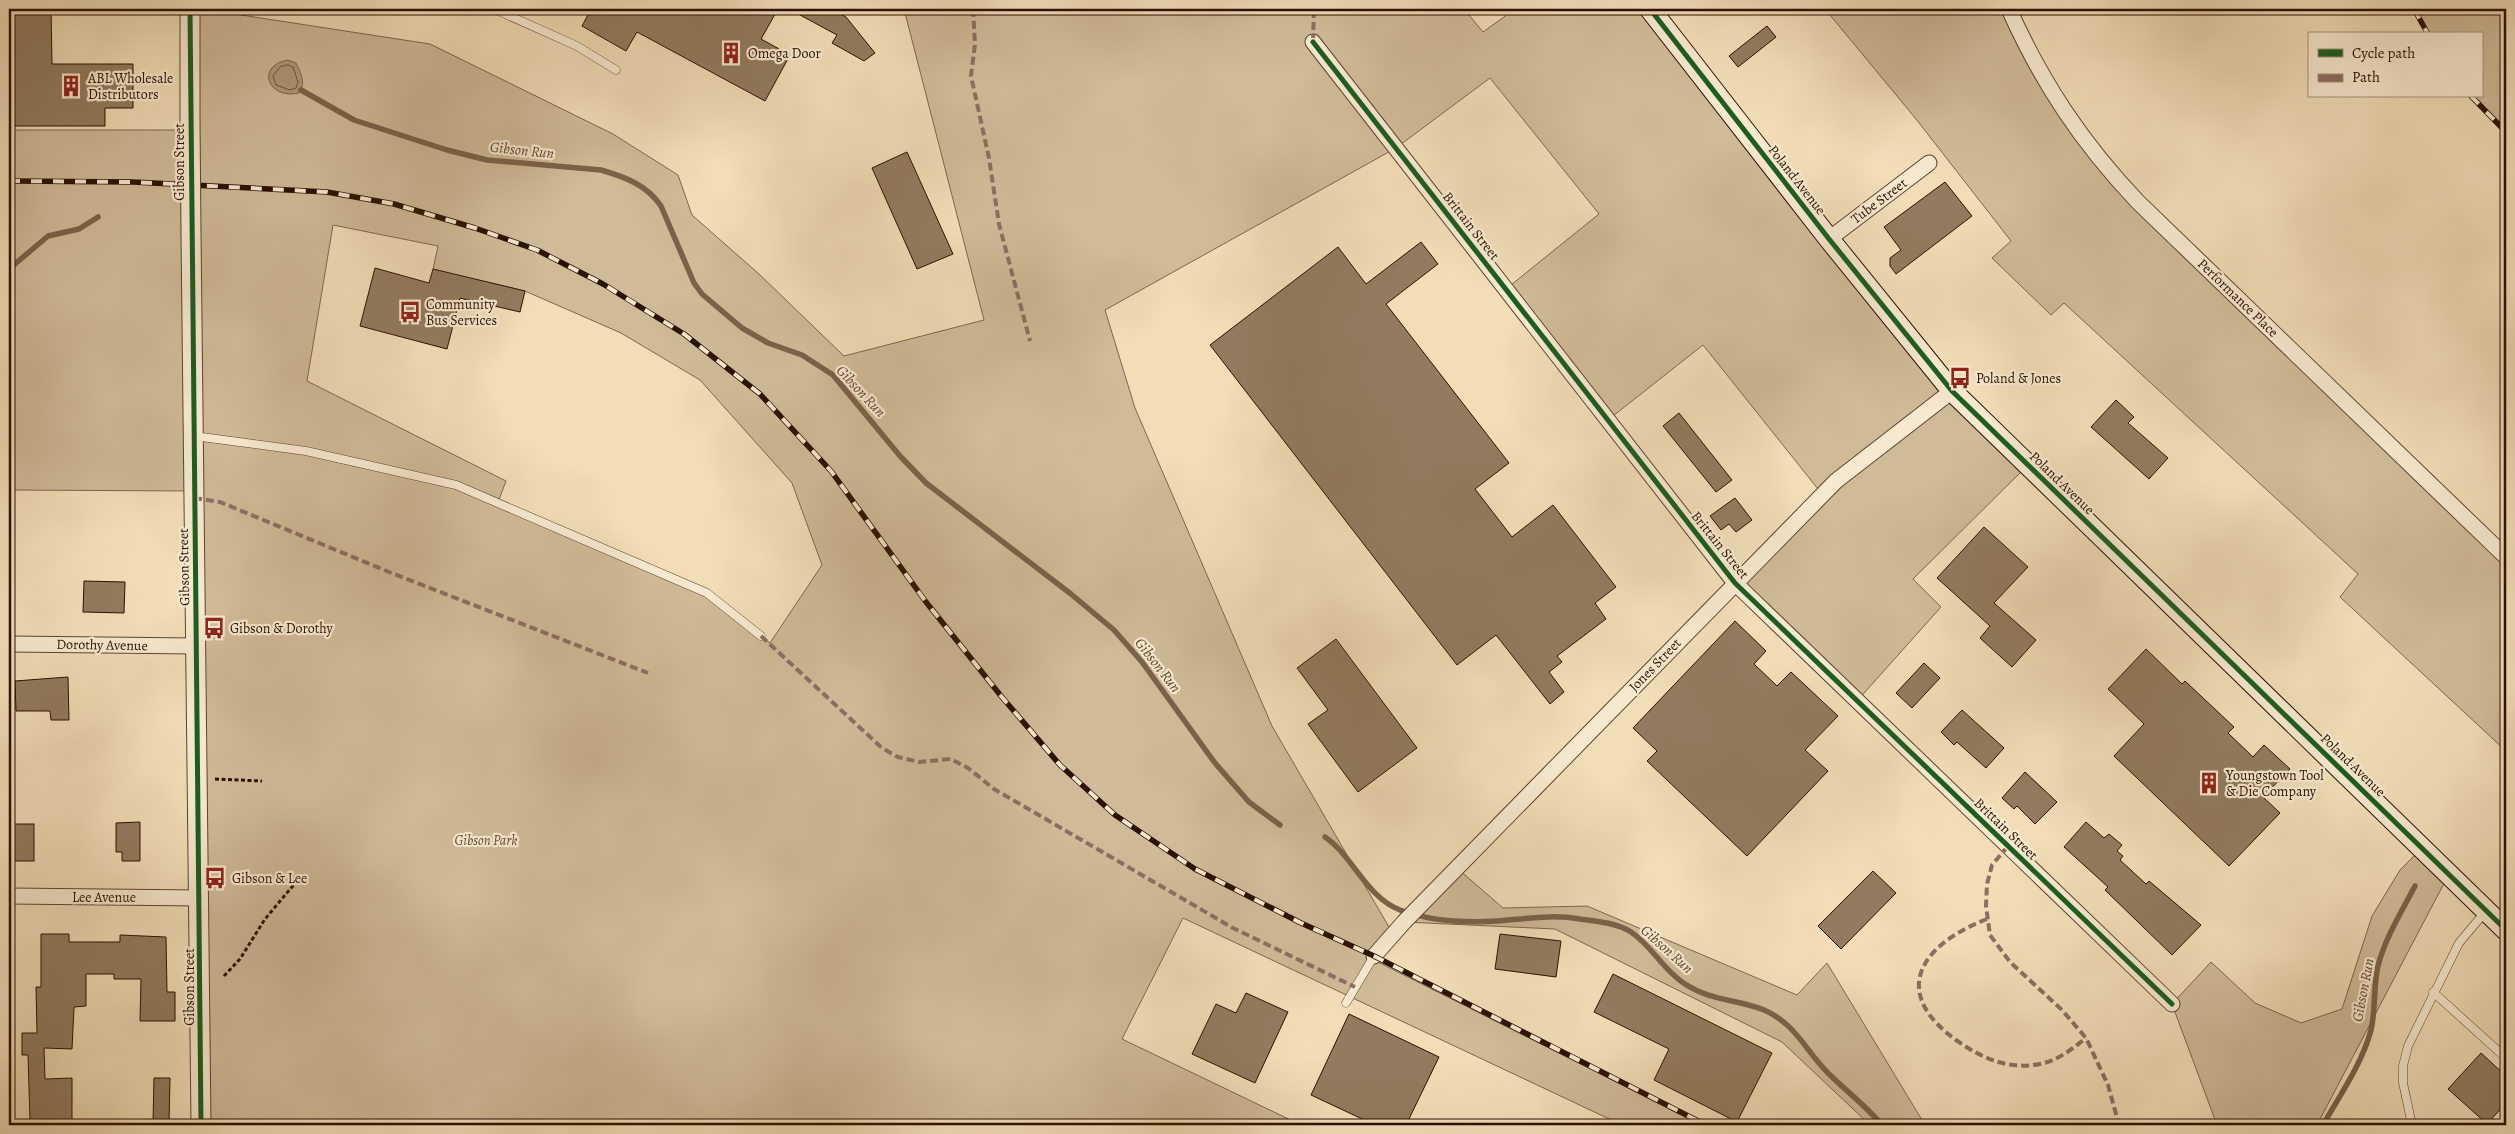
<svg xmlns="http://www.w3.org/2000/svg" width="2515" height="1134" viewBox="0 0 2515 1134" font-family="Alegreya,serif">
  <rect width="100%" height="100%" fill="#f2ddb7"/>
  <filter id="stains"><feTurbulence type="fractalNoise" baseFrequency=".004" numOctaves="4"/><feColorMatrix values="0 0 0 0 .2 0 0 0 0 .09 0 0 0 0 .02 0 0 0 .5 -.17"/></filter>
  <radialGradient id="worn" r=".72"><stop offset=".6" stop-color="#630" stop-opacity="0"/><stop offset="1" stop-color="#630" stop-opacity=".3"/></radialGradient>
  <g fill="#d0ba98" stroke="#7e664c" fill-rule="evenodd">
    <path d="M190 9H202L430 44 613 134 678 175 692 215 759 274 844 356 984 320 904 9H1464L1483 32 1515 9H1650L1829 239 2028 465 1913 579 1941 607 1857 701 1735 583 1822 494 1703 345 1608 420 1506 289 1599 214 1490 78 1396 148 1105 310 1135 408 1272 726 1393 934 1372 959 1702 1125H1622L1183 918 1122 1039 1301 1125H201L194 491 9 490V130H190ZM333 225 438 246 433 269 466 278 461 298 468 300 473 279 525 291 621 333 700 380 792 483 822 565 770 643 707 593 498 502 506 481 307 381Z"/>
    <polygon points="1825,9 2009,9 2086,143 2506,557 2506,751 2340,597 2358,574 2064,303 2051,315 1992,258 2011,241 1916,119"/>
    <polygon points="2414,9 2506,9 2506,132 2471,96 2481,96 2481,34 2428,34"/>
    <polygon points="2422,848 2449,874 2317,1125 2217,1125 2172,1004 2211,962 2255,1003 2301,1023 2342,1009 2372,916 2400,870"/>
    <polygon points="1457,868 1503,908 1587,906 1797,995 1827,963 1925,1125 1870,1125 1782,1042 1555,929 1404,922"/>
  </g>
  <path fill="#ae9879" stroke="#7a6249" d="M288 60 296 63C301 73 306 83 299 93 268 100 255 66 288 60Z"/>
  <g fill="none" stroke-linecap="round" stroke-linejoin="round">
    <polygon stroke="#6c543c" stroke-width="1" points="288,65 293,67 298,82 296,88 290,90 276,85 273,76 280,67"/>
    <g stroke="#7a6249" stroke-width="5.5">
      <path d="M301 90 354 120 447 150 487 160 601 170C625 177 647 185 661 206L694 283 702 294 742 328 768 343 802 355 833 375 900 456 926 483 1071 594 1114 630 1142 662 1215 763 1249 802 1280 825"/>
      <polyline points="9,269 48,236 79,229 98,217"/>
      <path d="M1325 837C1353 856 1366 897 1400 910 1430 921 1465 923 1497 921 1525 919 1552 914 1580 919 1596 921 1617 923 1631 932 1652 946 1664 971 1685 984 1711 1001 1736 999 1764 1010 1796 1024 1805 1050 1828 1073 1845 1090 1866 1106 1882 1125"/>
      <path d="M2323 1125C2340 1095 2362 1064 2371 1030 2376 1009 2373 987 2378 966 2385 938 2402 911 2415 886"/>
    </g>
  </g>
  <g fill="#927b5f" stroke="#2b1100">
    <polygon points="9,9 51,9 52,64 133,64 133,108 105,108 105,126 9,126"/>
    <polygon points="591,9 778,9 761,39 790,55 765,101 637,32 626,51 582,26"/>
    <polygon points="789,9 832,9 846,17 875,53 864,61 832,43 837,35"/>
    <polygon points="1767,26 1776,37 1738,67 1729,56"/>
    <polygon points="907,152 953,254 917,269 872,168"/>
    <polygon points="1945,182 1972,216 1896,274 1890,266 1890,258 1901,250 1884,227"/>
    <polygon points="1421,242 1438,264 1386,304 1509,463 1475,489 1512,537 1553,505 1616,587 1595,603 1606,619 1557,656 1562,662 1549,672 1564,692 1550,704 1496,635 1457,665 1210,345 1338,247 1366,284"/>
    <polygon points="375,268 429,283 433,269 525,291 520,312 460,298 447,349 360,326"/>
    <polygon points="2116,400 2134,417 2128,423 2168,458 2149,479 2091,427"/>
    <polygon points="1679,413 1732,480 1716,492 1663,426"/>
    <polygon points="1735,498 1752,520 1736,532 1729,524 1721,530 1710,516"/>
    <polygon points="1984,527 2028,567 1994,603 2036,640 2012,667 1980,638 1990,626 1937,578"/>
    <polygon points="84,581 125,582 124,613 83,612"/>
    <polygon points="1735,621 1766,651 1754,664 1777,686 1791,672 1838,716 1805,750 1828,771 1747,856 1647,761 1657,751 1633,728"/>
    <polygon points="1336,639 1417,748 1358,792 1308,724 1328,710 1297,668"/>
    <polygon points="2146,649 2182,684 2185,681 2234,727 2228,733 2253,757 2264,745 2290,769 2263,797 2280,813 2229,866 2114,756 2144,724 2108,689"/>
    <polygon points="1924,663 1940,678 1912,708 1896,693"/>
    <polygon points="68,677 69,720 51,720 50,711 16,711 15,681"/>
    <polygon points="1962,710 2004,748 1986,768 1957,742 1954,745 1941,732"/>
    <polygon points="2025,772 2057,802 2035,824 2017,806 2014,809 2002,798"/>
    <polygon points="140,822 140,861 122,861 122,852 116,852 116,823"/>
    <polygon points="2086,822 2104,838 2109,834 2122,845 2117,851 2123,856 2120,860 2146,884 2149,881 2201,925 2172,955 2105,890 2108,887 2064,847"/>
    <rect x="9" y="824" width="25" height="37"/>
    <polygon points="1873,871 1896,893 1841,949 1818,926"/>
    <polygon points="41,934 69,934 69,942 120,942 120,935 166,937 167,992 175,992 175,1021 140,1021 141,979 114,979 114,974 86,974 86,1006 74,1007 72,1049 44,1048 45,1079 72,1078 72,1121 30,1120 28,1055 22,1055 22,1033 37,1033 36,987 41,987"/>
    <polygon points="1500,934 1561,941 1556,977 1495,969"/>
    <polygon points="1613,974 1772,1053 1737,1122 1654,1080 1669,1049 1594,1012"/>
    <polygon points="1246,993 1288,1012 1255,1083 1192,1054 1216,1004 1236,1013"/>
    <polygon points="1349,1014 1439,1057 1406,1125 1375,1125 1311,1095"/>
    <polygon points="2481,1053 2506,1076 2506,1103 2487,1124 2448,1089"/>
    <polygon points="154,1078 170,1078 169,1122 153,1122"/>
  </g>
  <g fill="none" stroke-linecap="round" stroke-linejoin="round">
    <g stroke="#5d442e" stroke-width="9">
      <g id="service">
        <polyline points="494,9 577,46 616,70"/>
        <polyline points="194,436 306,451 456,485 707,593 761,636"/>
        <polyline points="2433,992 2506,1058"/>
        <polyline points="1346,1003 1374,956"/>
        <polyline points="2412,1125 2403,1083 2403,1066 2408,1046 2459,943 2485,912"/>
      </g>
    </g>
    <g stroke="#5d442e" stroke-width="17">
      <g id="minor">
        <path d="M2009 9C2042 83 2082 143 2138 202L2506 557"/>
        <polyline points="1313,42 1735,583 2172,1004"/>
        <polyline points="1829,239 1929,163"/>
        <polyline points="9,644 196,646"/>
        <polyline points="9,896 200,898"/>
        <polyline points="1374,956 1404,922 1836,481 1952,391"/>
      </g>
    </g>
    <g stroke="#5d442e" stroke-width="21">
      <g id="tertiary">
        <polyline points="190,9 190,122"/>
        <polyline points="191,233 201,1125"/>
      </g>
    </g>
    <g stroke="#2b1100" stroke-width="22">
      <polyline id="secondary" points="1650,9 1829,239 1952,391 2506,930"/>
    </g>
    <g stroke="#2b1100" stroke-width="3" stroke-dasharray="4 2.5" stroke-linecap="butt">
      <polyline points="215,779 262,781"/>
      <polyline points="224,976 240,959 265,919 297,881"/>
    </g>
    <use href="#service" stroke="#f7e9d0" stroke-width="8"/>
    <use href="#minor" stroke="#f7e9d0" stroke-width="15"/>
    <use href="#tertiary" stroke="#f7e9d0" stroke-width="19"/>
    <use href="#secondary" stroke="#f7e9d0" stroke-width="20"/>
    <g stroke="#2b1100" stroke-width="5.5">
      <g id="rail">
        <polyline points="2414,9 2428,34"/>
        <polyline points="2471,96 2506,132"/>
        <polyline points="9,181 133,182 327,192 394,204 475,228 537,250 603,284 684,334 760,394 831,471 926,602 1001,696 1060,765 1115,815 1195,869 1301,923 1374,956 1706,1125"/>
      </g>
    </g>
    <use href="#rail" stroke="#f7e9d0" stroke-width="4" stroke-dasharray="11" stroke-linecap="butt"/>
    <g stroke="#5d442e" stroke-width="21" stroke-linecap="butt">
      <polyline id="tertiary-bridge" points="190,122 191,233"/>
    </g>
    <use href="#tertiary-bridge" stroke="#f7e9d0" stroke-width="19"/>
    <g stroke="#8d6e63" stroke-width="4" stroke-dasharray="8 4" stroke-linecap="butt">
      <polyline points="973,9 975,44 971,76 989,158 999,224 1030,341"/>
      <polyline points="1313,42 1314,9"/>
      <polyline points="194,498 220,502 389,572 648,673"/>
      <polyline points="761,636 882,748 898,757 919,762 951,759 968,768 994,789 1233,928 1355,987"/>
      <polyline points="2008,846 1992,865 1987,884 1986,906 1990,935 2010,962 2062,1010 2086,1038 2108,1085 2119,1125"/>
      <path d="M1987 919C1920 945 1888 993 1959 1042 1983 1059 2010 1070 2040 1064 2059 1060 2072 1049 2086 1038"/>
    </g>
    <g stroke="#f7e9d0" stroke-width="8">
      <g id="cycleway">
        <polyline points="190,9 201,1125"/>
        <polyline points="1650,9 1829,239 1952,391 2506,930"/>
        <polyline points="1313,42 1735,583 2172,1004"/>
      </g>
    </g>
    <use href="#cycleway" stroke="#1b5e20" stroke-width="5"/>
  </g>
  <defs>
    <g id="building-bare" transform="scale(1.725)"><path d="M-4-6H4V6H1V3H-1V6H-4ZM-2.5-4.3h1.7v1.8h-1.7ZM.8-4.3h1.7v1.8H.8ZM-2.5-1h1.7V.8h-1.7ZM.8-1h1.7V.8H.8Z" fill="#8f2418" stroke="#f7e9d0" stroke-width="2.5" paint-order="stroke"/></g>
    <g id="bus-bare" transform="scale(1.725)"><path d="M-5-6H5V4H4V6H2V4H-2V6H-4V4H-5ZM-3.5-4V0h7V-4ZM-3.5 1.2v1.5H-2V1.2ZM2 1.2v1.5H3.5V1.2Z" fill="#8f2418" stroke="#f7e9d0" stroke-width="2.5" paint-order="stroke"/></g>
  </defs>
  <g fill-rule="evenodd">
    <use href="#building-bare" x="731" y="53"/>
    <use href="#building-bare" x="71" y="86"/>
    <use href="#bus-bare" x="410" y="312"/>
    <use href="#bus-bare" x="1960" y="378"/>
    <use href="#bus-bare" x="214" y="628"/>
    <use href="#building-bare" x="2209" y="783"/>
    <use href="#bus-bare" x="215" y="878"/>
  </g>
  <g text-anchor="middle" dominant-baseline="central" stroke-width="4.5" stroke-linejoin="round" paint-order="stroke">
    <g font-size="14" fill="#2b1100" stroke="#f7e9d0" text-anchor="start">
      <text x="748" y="53">Omega Door</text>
      <text x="88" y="78">ABL Wholesale<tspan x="88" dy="16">Distributors</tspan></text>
      <text x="426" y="304">Community<tspan x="426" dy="16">Bus Services</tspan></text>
      <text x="1976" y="378">Poland &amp; Jones</text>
      <text x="230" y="628">Gibson &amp; Dorothy</text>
      <text x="2226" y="775">Youngstown Tool<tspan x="2226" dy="16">&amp; Die Company</tspan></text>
      <text x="232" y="878">Gibson &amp; Lee</text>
    </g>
    <g font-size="14" fill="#2b1100" stroke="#f7e9d0">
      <text transform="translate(179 162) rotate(-90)">Gibson Street</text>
      <text transform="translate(1797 180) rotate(52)">Poland Avenue</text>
      <text transform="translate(1879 201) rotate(-37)">Tube Street</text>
      <text transform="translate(1471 226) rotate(52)">Brittain Street</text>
      <text transform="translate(2238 298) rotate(44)">Performance Place</text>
      <text transform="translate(2062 483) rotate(44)">Poland Avenue</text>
      <text transform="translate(1720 545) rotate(51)">Brittain Street</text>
      <text transform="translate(184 567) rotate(-91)">Gibson Street</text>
      <text transform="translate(102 645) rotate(1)">Dorothy Avenue</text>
      <text transform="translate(1655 665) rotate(-46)">Jones Street</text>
      <text transform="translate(2353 765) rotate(44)">Poland Avenue</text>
      <text transform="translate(2006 829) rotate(44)">Brittain Street</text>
      <text x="104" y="897">Lee Avenue</text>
      <text transform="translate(189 987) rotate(-90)">Gibson Street</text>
    </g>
    <g font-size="14" font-style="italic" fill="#654c35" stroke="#f7e9d0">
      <text x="486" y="840">Gibson Park</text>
    </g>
    <g font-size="15" font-style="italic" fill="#5f4730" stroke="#f7e9d0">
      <text transform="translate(522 150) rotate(6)">Gibson Run</text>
      <text transform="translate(861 391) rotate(47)">Gibson Run</text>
      <text transform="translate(1158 665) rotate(52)">Gibson Run</text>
      <text transform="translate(1667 949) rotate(42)">Gibson Run</text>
      <text transform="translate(2363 990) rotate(-79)">Gibson Run</text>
    </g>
  </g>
  <rect width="2515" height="1134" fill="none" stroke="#f2ddb7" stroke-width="30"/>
  <rect x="10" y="10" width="2495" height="1114" fill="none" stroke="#2b1100" stroke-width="2.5"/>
  <rect x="15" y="15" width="2485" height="1104" fill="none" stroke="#2b1100"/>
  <rect x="2308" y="32" width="175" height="65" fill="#f7e9d0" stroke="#a5937d"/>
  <rect x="2318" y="49" width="25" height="8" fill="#1b5e20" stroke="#a5937d"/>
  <text x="2352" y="58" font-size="15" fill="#2b1100">Cycle path</text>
  <rect x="2318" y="74" width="25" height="8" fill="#8d6e63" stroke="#a5937d"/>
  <text x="2352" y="82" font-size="15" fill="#2b1100">Path</text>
  <rect width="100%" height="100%" filter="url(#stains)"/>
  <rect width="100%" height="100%" fill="url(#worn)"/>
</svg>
